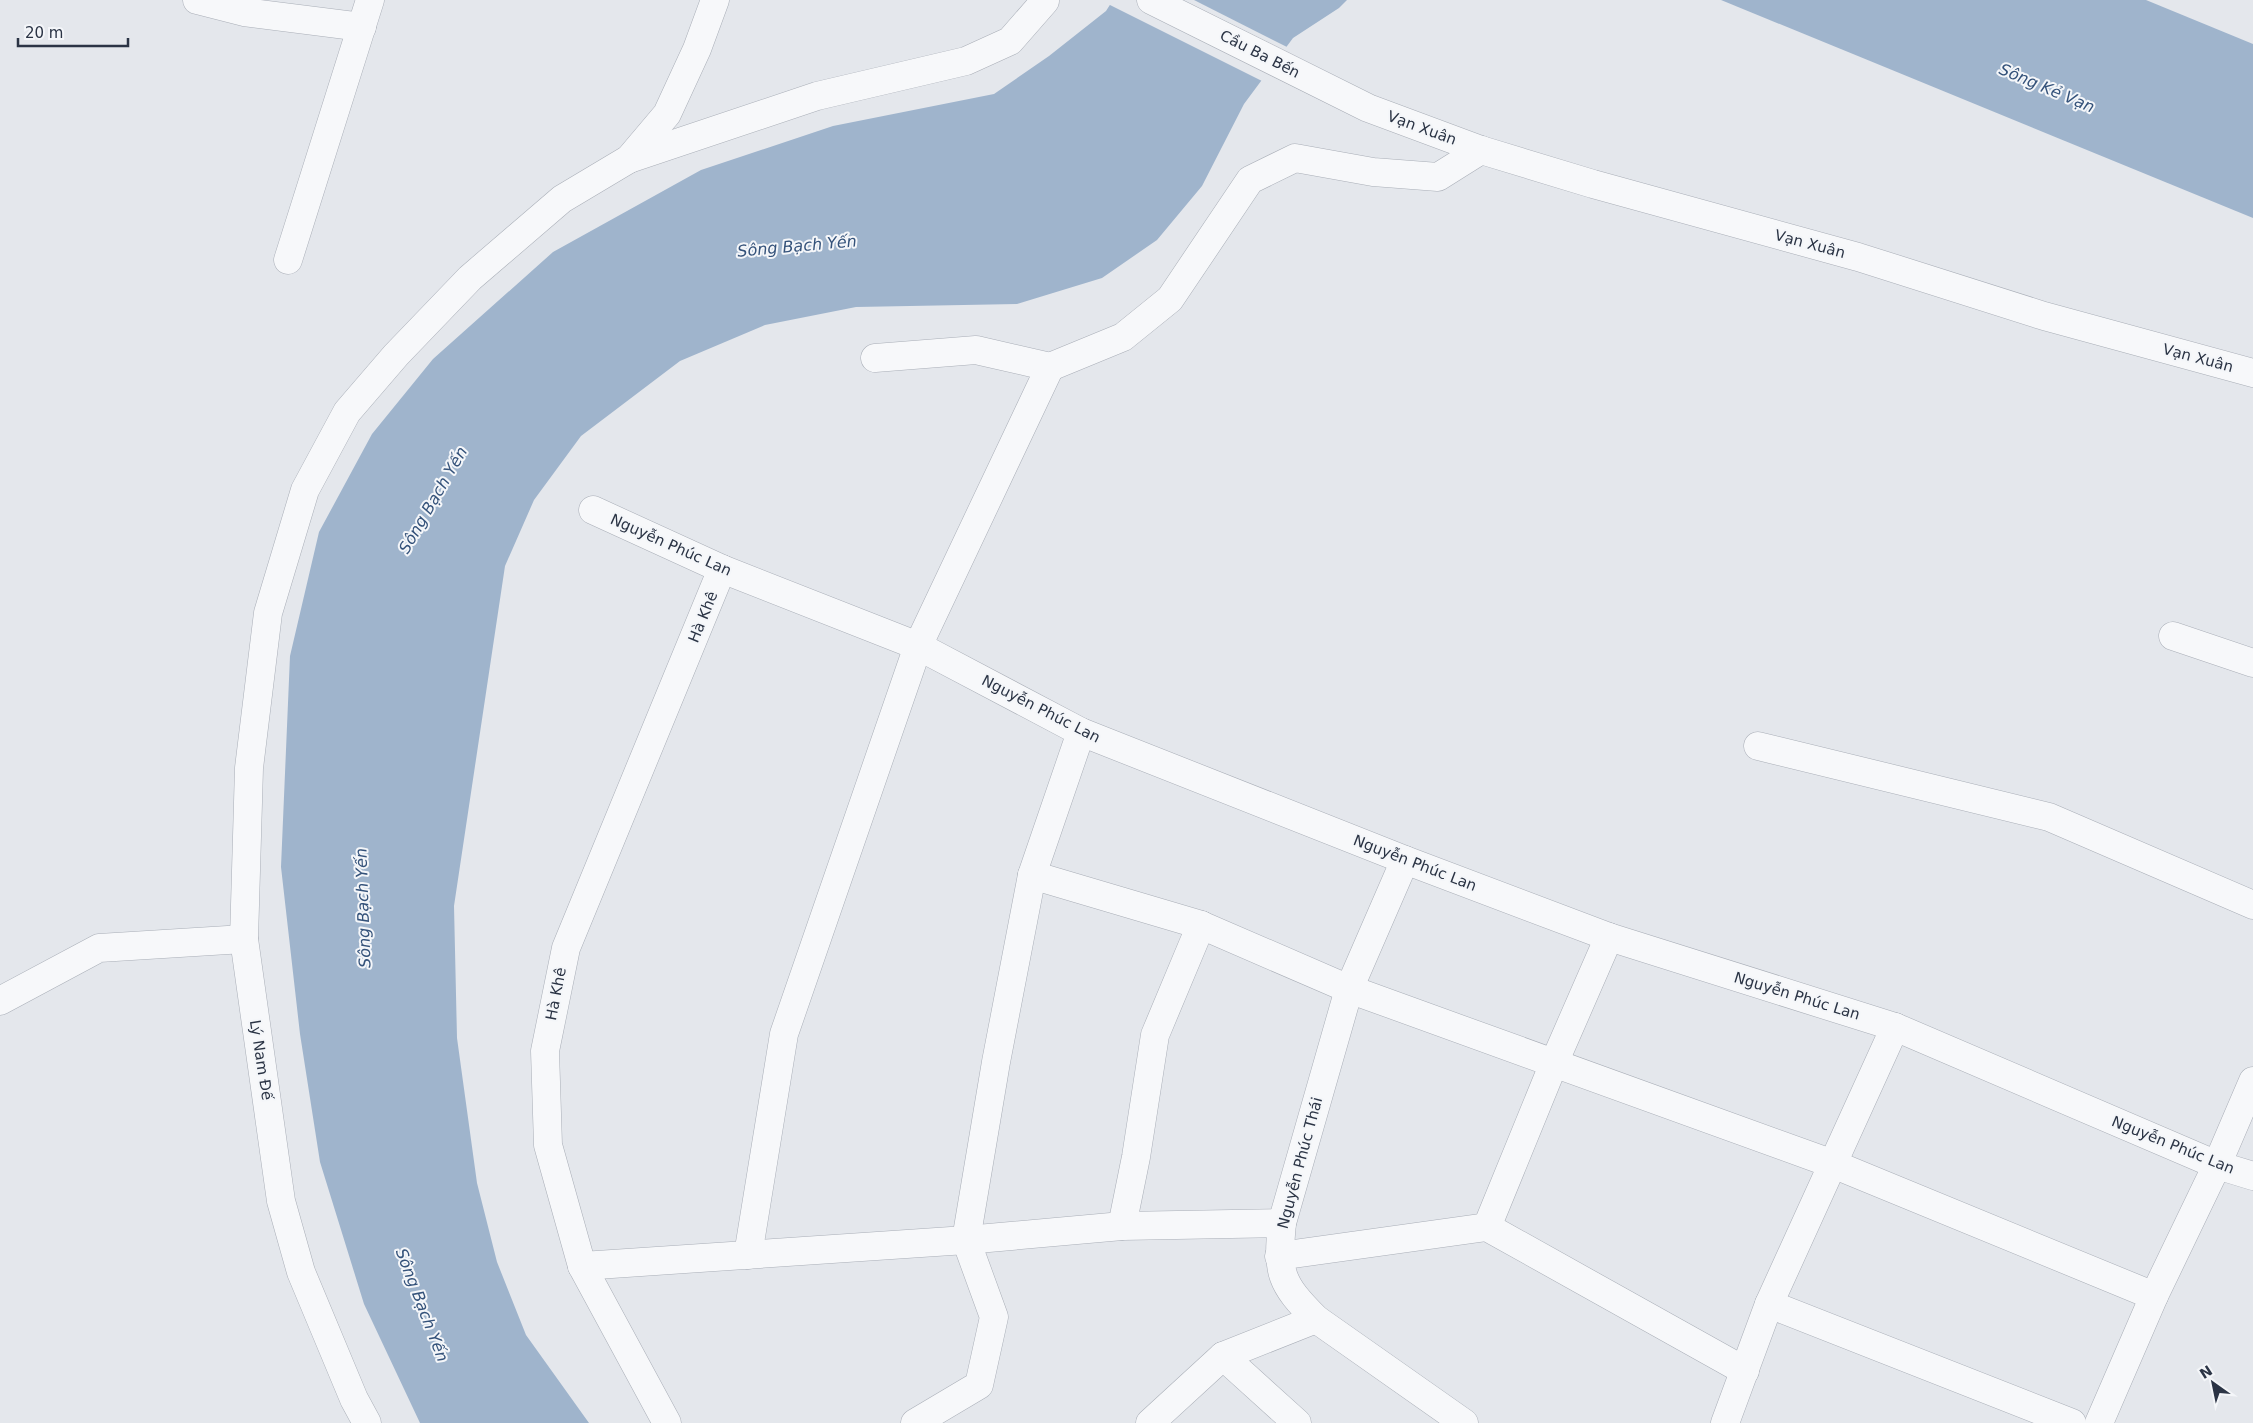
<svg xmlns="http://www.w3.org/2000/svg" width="2253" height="1423" viewBox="0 0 2253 1423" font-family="'DejaVu Sans',sans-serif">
  <rect width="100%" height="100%" fill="#e4e7ec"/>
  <g fill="#9fb4cc">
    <polygon points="1113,0 1347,0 1339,8 1293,38 1244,104 1202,186 1157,240 1102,278 1017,304 856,307 765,325 680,361 581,436 534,500 505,566 454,906 457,1038 477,1183 497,1262 526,1335 589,1423 420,1423 364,1304 320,1162 300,1034 281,867 290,656 319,532 372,434 433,359 553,252 701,170 833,126 994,94 1049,56 1106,11"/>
    <polygon points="1721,0 2146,0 2253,44 2253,218"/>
  </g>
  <polygon fill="#e4e7ec" points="1110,0 1194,0 1289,48 1264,82 1108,4"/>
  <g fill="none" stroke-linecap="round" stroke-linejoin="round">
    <g stroke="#a9aeb7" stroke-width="29">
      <g id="minor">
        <polyline points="197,0 244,12 362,27"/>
        <polyline points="1151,0 1368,108 1481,150 1593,184 1858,257 2044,316 2253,373"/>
        <polyline points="629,159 817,96 966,61 1010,41 1045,1"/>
        <polyline points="288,260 370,0"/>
        <polyline points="875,358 976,350 1050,367 1123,337 1170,299 1250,180 1295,158 1373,172 1438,177 1481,150"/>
        <polyline points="593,510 722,569 918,646 1081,732 1405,860 1609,937 1895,1027 2217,1165 2253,1176"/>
        <polyline points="2173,636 2253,663"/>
        <polyline points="1758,746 2049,817 2253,905"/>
        <path d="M1405 860 1349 989 1282 1223C1277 1273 1280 1283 1316 1319L1464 1423"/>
        <polyline points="1032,875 1201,925 1349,989 1833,1164 2154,1296"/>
        <polyline points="0,1001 99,948 244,939"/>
        <polyline points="1122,1226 1136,1157 1155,1035 1201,925"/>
        <polyline points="1487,1227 1554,1063 1609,937"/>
        <polyline points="748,1255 784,1034 918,646 1050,367"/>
        <polyline points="1279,1256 1487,1227 1745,1371"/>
        <polyline points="582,1266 966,1240 1122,1226 1282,1223"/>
        <polyline points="1769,1304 2072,1423"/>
        <polyline points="1223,1356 1297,1423"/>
        <polyline points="367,1423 354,1399 301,1272 281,1201 244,939 249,768 268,613 305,490 347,412 396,355 470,278 562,199 629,159 667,114 697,49 715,0"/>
        <polyline points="667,1423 582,1266 548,1145 545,1051 566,948 722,569"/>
        <polyline points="915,1423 979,1385 994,1317 966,1240 996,1062 1032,875 1081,732"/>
        <polyline points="1150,1423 1223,1356 1316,1319"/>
        <polyline points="1725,1423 1769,1304 1895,1027"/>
        <polyline points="2099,1423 2154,1296 2217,1165 2253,1081"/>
      </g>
    </g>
    <use href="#minor" stroke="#f7f8fa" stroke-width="28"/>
  </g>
  <g text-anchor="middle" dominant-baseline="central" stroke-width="4" stroke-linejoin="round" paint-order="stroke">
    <g font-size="15" fill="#2b3445" stroke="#f4f6f9">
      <text transform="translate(1260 54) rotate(27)">Cầu Ba Bến</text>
      <text transform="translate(1422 128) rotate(20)">Vạn Xuân</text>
      <text transform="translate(1810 244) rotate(15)">Vạn Xuân</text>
      <text transform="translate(2198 358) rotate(15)">Vạn Xuân</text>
      <text transform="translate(671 545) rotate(24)">Nguyễn Phúc Lan</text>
      <text transform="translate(703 617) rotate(-68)">Hà Khê</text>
      <text transform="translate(1041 709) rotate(27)">Nguyễn Phúc Lan</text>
      <text transform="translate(1415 863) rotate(21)">Nguyễn Phúc Lan</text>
      <text transform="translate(556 994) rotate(-79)">Hà Khê</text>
      <text transform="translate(1797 996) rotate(17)">Nguyễn Phúc Lan</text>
      <text transform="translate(261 1060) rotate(81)">Lý Nam Đế</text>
      <text transform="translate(2173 1145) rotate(22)">Nguyễn Phúc Lan</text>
      <text transform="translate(1300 1163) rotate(-75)">Nguyễn Phúc Thái</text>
    </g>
    <g font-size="16" font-style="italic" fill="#34527a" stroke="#f4f6f9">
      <text transform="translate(2047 88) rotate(23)">Sông Kẻ Vạn</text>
      <text transform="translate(797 246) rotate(-5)">Sông Bạch Yến</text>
      <text transform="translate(433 500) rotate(-60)">Sông Bạch Yến</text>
      <text transform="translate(363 908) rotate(-92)">Sông Bạch Yến</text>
      <text transform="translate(422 1305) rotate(69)">Sông Bạch Yến</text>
    </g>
  </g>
  <g transform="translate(2213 1383) rotate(327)" stroke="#f4f6f9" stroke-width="4" paint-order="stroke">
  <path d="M0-4L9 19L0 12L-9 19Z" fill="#2b3445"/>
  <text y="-8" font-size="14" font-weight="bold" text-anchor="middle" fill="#2b3445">N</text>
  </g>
  <path d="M18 38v8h110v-8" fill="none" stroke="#2b3445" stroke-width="2.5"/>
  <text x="25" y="38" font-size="15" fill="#2b3445" stroke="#f4f6f9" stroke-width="4" paint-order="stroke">20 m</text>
</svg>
